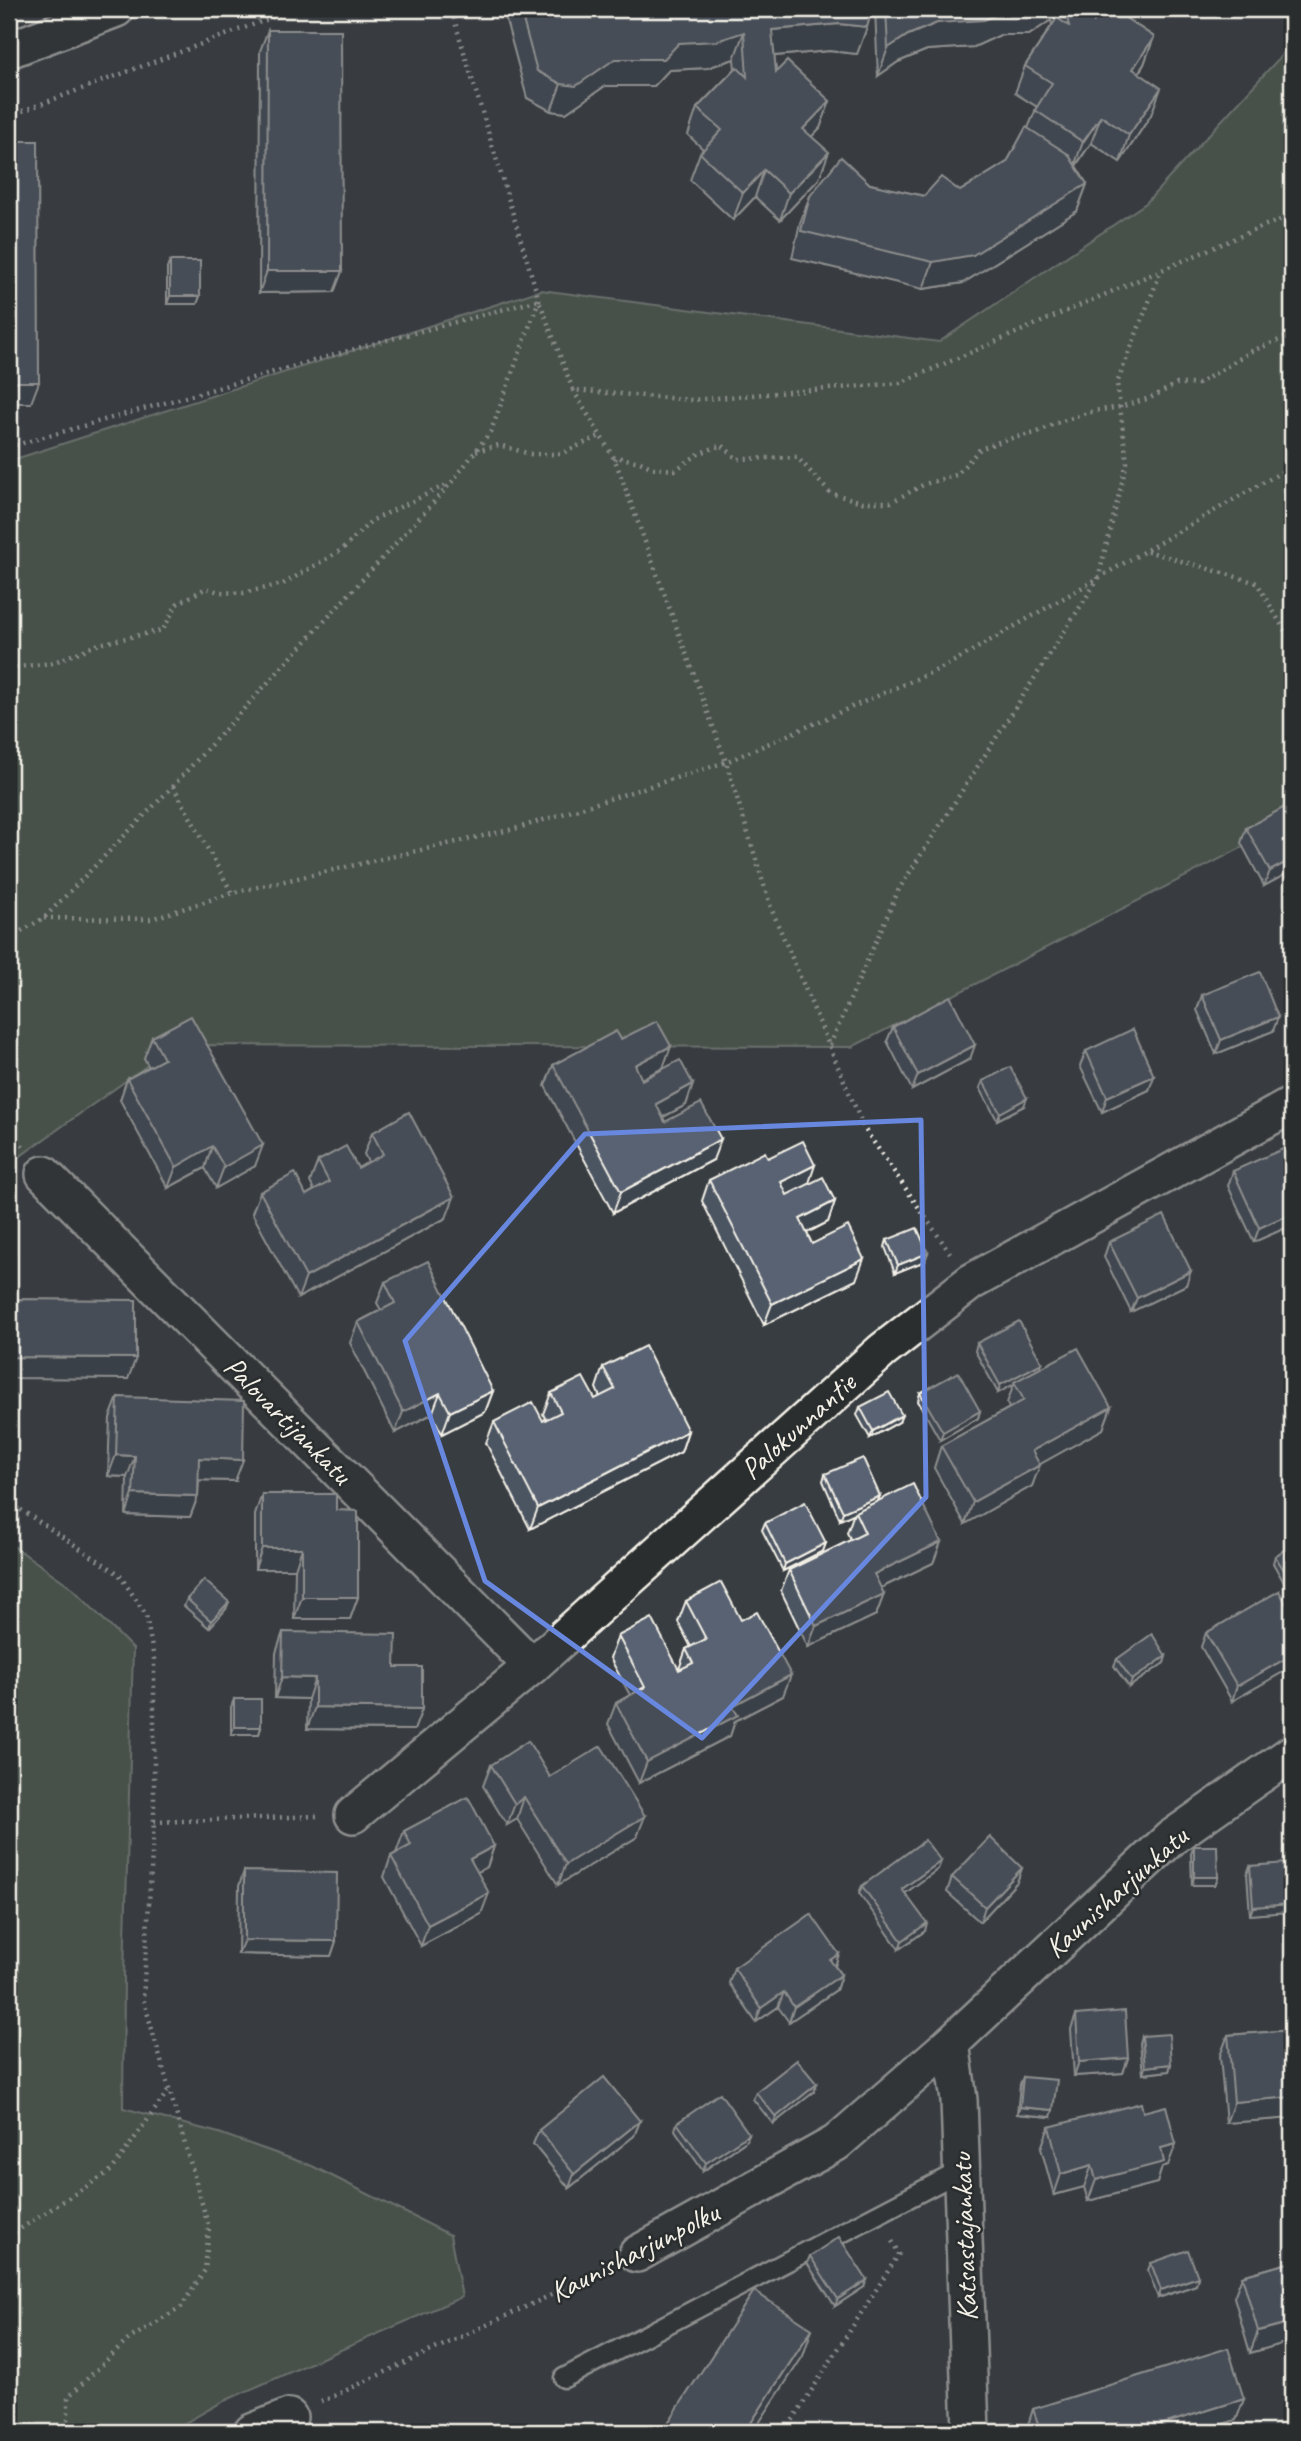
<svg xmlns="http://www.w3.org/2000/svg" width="1301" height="2441" viewBox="0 0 1301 2441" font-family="Caveat,sans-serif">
  <rect width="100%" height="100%" fill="#383d42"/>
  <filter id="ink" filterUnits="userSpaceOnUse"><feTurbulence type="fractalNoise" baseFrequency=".0143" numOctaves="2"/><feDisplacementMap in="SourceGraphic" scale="14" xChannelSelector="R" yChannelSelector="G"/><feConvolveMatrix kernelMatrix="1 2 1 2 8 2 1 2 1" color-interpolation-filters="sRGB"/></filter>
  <g filter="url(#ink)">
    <g fill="#5a6c56" stroke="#a7ae9f" stroke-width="2">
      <polygon points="1292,44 1292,822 852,1047 176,1045 19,1157 9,1161 9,461 541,290 939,342 1146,203"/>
      <polygon points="9,1543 70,1586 133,1649 124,1975 123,2108 219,2133 312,2166 450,2235 462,2297 224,2401 169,2432 9,2432"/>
    </g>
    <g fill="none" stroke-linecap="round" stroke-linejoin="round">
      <g stroke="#f4f1e8" stroke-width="23">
        <polyline id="service" points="564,2378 962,2170"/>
      </g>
      <g stroke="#f4f1e8" stroke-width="40">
        <g id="minor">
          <polyline points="9,50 116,9"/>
          <polyline points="44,1174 532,1666"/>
          <polyline points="353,1815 532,1666 882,1351 971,1282 1292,1105"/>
          <polyline points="951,2043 959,2100 971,2432"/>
          <polyline points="637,2254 836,2143 951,2043 1171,1838 1292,1753"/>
          <polyline points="252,2432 289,2417"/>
        </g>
      </g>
      <g stroke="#f4f1e8" stroke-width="4.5" stroke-dasharray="2 5" stroke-linecap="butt">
        <polyline points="9,116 295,9"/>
        <polyline points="573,390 615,460 726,762 771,908 864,1128 950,1253"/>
        <polyline points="9,447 376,343 539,300 573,390 692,400 900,383 1266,225 1292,216"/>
        <polyline points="476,451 499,445 530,454 560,454 600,436"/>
        <polyline points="615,460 616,457 640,462 653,468 675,470 700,453 722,445 737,459 797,457 830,493 862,502 891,502 925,484 956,475 980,449 1007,439 1036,433 1056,423 1094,411 1120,407 1150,398 1177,384 1198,384 1252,351 1292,335"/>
        <polyline points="1147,551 1257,583 1292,643"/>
        <polyline points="9,668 52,663 99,644 163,630 177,604 206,588 219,592 243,593 283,584 343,549 371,521 448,484"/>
        <polyline points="173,786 232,893"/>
        <polyline points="44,918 151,919 232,893 518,828 726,762 946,666 1292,466"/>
        <polyline points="9,938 44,918 173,786 452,482 491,431 539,300 451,9"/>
        <polyline points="830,1045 899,889 1098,579 1127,462 1117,383 1161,271"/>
        <polyline points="9,1128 23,1146"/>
        <polyline points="9,1502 119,1574 146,1615 154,1659 154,1822 143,1998 209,2228 205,2270 181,2307 129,2339 68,2397 68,2432"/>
        <polyline points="154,1822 318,1816"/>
        <polyline points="9,2236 112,2170 168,2091"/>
        <polyline points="321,2402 605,2270"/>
        <polyline points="785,2432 899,2254 891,2239"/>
      </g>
      <use href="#service" stroke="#2a2d2e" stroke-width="18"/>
      <use href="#minor" stroke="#2a2d2e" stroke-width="35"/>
    </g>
    <g fill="#4c5462" stroke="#f4f1e8" stroke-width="2" fill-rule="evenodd">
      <polygon points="503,9 872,9 867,27 857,54 829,51 774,56 776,72 830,101 820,128 811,137 819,179 780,220 755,197 733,220 690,180 700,153 703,149 688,135 697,108 735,69 734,59 707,68 669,70 654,86 605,86 566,113 551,111 527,98"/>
      <path d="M875 9H1180L1118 13 1154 37 1144 64 1139 73 1151 115 1120 162 1091 143 1076 166 1087 184 1077 211 963 283 923 289 792 258 800 223 810 196 870 184 924 196 960 191 1007 162 1028 128 1037 107 1015 93 1025 66 1052 25 1051 20 1029 35H1000L974 47 927 50 898 62 878 76ZM1094 14H1099L1094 21Z"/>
      <polygon points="268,30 342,271 334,292 259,293 260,51"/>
      <polygon points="170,261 200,296 197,304 167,304 167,268"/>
      <polygon points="1246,828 1292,871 1264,886 1241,843"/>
      <polygon points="1202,995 1273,1031 1216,1054 1197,1010"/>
      <polygon points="893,1027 970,1059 912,1090 887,1041"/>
      <polygon points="152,1037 255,1166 216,1188 205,1168 168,1188 120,1100 127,1079 149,1067 144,1058"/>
      <polygon points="621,1039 671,1046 663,1068 642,1079 642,1080 693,1084 686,1105 663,1117 665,1122 713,1160 613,1213 545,1086 553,1065"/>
      <polygon points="1086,1051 1154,1076 1149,1090 1102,1112 1080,1066"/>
      <polygon points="983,1081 1024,1106 997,1120 980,1088"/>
      <polygon points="372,1133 446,1218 298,1298 252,1213 260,1192 306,1195 314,1190 310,1182 318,1161 358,1168 368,1162 364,1154"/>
      <polygon points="768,1158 835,1201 828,1222 807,1233 812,1244 856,1280 764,1325 702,1201 709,1180"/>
      <polygon points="1292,1164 1292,1225 1254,1242 1228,1186 1233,1171"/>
      <polygon points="887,1240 925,1261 895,1273 885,1247"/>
      <polygon points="1109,1242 1186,1285 1131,1312 1104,1257"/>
      <polygon points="385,1282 493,1391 485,1412 442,1434 432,1414 395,1433 350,1343 358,1322 381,1310 377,1303"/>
      <polygon points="977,1343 1039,1369 1111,1407 1103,1429 1039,1464 1032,1486 965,1524 934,1468 941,1446 1009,1408 1007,1403 1014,1384 998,1393 975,1351"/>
      <polygon points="603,1367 688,1431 681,1452 530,1529 486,1443 494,1422 543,1421 546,1420 543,1414 551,1393 595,1399 600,1397 596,1388"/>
      <polygon points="920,1393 980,1411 978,1418 940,1440 918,1401"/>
      <polygon points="118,1397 235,1481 199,1480 198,1496 190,1517 126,1515 127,1477 108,1476 110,1418"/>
      <polygon points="860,1407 899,1422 870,1438 857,1415"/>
      <polygon points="825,1474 878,1501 941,1542 933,1563 881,1588 884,1594 876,1615 808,1647 781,1591 789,1570 851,1540 847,1533 854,1513 840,1520 823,1481"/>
      <polygon points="262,1494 336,1510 358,1597 350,1619 294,1619 295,1569 255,1569 255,1515"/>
      <polygon points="765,1523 826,1543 823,1551 783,1571 762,1530"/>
      <polygon points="1292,1545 1292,1582 1286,1586 1273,1563 1275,1556"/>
      <polygon points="1279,1591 1232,1701 1201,1647 1206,1633"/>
      <polygon points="187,1599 226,1609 209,1628 184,1606"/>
      <polygon points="686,1601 741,1620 783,1696 735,1721 730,1736 639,1783 608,1724 616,1703 630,1695 610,1658 618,1636 679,1669 686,1649 691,1647 678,1622"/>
      <polygon points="283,1632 395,1667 422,1709 414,1730 307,1729 308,1699 275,1698 276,1653"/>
      <polygon points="1166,1656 1164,1663 1129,1687 1114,1666 1117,1659"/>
      <polygon points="234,1699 261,1727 259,1734 231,1734 231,1707"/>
      <polygon points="491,1765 550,1777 637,1837 558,1885 517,1819 507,1825 483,1786"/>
      <polygon points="404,1831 494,1846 487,1867 477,1872 481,1914 421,1946 384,1877 391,1856 396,1853"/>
      <polygon points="1194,1846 1218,1877 1215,1885 1192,1885 1191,1854"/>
      <polygon points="941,1861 938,1869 905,1893 925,1931 899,1949 859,1893 862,1886"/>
      <polygon points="1250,1866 1287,1912 1250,1915 1247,1874"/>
      <polygon points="1022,1868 1017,1882 980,1922 947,1892 952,1877"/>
      <polygon points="244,1871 336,1941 331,1956 238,1954 239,1886"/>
      <polygon points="839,1954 835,1966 841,1975 836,1990 789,2022 778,2007 756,2022 729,1983 734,1968"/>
      <polygon points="1076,2015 1128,2058 1123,2073 1074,2076 1071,2029"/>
      <polygon points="1292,2030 1292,2118 1226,2123 1220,2056 1228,2035"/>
      <polygon points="1142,2036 1171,2064 1169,2071 1143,2074 1140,2043"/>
      <polygon points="1023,2077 1051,2117 1017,2114 1020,2084"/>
      <polygon points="817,2084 814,2092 773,2124 753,2099 756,2092"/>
      <polygon points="1143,2112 1168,2165 1162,2167 1157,2183 1088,2201 1084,2187 1054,2195 1041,2148 1049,2127"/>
      <polygon points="640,2121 634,2136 569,2188 533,2144 539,2130"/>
      <polygon points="677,2123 746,2141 703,2171 675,2130"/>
      <polygon points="810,2256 864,2287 835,2306 807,2263"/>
      <polygon points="1292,2262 1292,2341 1250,2353 1234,2297 1242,2276"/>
      <polygon points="1151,2263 1198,2277 1196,2285 1158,2298 1148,2270"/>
      <polygon points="1244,2399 1236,2420 1197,2432 1026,2432 1026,2431 1033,2409"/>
      <polygon points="1284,2416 1292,2432 1278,2432"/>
    </g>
    <g fill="#3e4550" stroke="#f4f1e8" stroke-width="2">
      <polygon points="1009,9 1055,9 1051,20 1029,35 1000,35 974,47 927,50 898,62 878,76 888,48 908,35 937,23"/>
      <polygon points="1085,9 1180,9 1082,15"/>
      <polygon points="839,24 867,27 857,54 829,51 763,57 772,30"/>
      <polygon points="744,32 734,59 707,68 669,70 654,86 605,86 566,113 551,111 561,84 615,59 679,43"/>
      <polygon points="1154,37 1144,64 1123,96 1133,69"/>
      <polygon points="1161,88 1151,115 1120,162 1129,135"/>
      <polygon points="830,101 820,128 793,156 803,129"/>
      <polygon points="1101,116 1091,143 1073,169 1083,142"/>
      <polygon points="829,152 819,179 780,220 789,193"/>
      <polygon points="764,170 755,197 733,220 743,193"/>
      <polygon points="1087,184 1077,211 963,283 923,289 933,262"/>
      <polygon points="267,271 342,271 334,292 259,293"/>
      <polygon points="170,296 200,296 197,304 167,304"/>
      <polygon points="9,382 39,382 31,403 9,403"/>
      <polygon points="1292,859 1292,871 1264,886 1270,871"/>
      <polygon points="1278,1017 1273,1031 1216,1054 1221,1040"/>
      <polygon points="975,1045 970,1059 912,1090 918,1075"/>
      <polygon points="671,1046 663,1068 627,1086 635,1065"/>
      <polygon points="1154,1076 1149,1090 1102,1112 1107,1097"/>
      <polygon points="693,1084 686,1105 648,1125 656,1104"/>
      <polygon points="1027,1098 1024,1106 997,1120 1000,1113"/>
      <polygon points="721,1139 713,1160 613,1213 621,1192"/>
      <polygon points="263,1145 255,1166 216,1188 224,1167"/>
      <polygon points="212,1146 205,1168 168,1188 176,1167"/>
      <polygon points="815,1165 808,1186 773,1203 781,1182"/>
      <polygon points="454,1197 446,1218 298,1298 306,1277"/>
      <polygon points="835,1201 828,1222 792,1240 800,1219"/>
      <polygon points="1292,1213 1292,1225 1254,1242 1259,1228"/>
      <polygon points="928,1253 925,1261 895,1273 898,1265"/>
      <polygon points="9,1254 15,1254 9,1270"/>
      <polygon points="864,1259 856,1280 764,1325 772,1304"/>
      <polygon points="1191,1271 1186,1285 1131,1312 1137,1298"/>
      <polygon points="9,1357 136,1358 128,1379 9,1378"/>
      <polygon points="1042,1363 1039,1370 998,1393 1000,1385"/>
      <polygon points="493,1391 485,1412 442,1434 450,1412"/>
      <polygon points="440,1393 432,1414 395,1433 403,1412"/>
      <polygon points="1111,1407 1103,1429 1024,1473 1032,1451"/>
      <polygon points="980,1411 978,1418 940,1440 943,1432"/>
      <polygon points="902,1415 899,1422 870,1438 873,1431"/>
      <polygon points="688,1431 681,1452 530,1529 538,1508"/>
      <polygon points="116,1455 135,1456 127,1477 108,1476"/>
      <polygon points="199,1458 243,1460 235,1481 192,1480"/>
      <polygon points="1040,1465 1032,1486 965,1524 973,1502"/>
      <polygon points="133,1494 198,1496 190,1517 126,1515"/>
      <polygon points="880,1496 877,1503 840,1520 843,1512"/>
      <polygon points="941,1542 933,1563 866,1595 874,1574"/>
      <polygon points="826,1543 823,1551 783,1571 785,1564"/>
      <polygon points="262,1548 302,1548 295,1569 255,1569"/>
      <polygon points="1292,1577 1292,1582 1286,1586 1289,1578"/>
      <polygon points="884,1594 876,1615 808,1647 816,1626"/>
      <polygon points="302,1597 358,1597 350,1619 294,1619"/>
      <polygon points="229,1602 226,1609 209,1628 211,1621"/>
      <polygon points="1292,1655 1292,1667 1232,1701 1237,1686"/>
      <polygon points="1166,1656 1164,1663 1129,1687 1132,1680"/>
      <polygon points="791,1675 783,1696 735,1721 730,1736 639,1783 647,1762 732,1706"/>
      <polygon points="282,1677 315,1678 308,1699 275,1698"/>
      <polygon points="315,1707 422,1709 414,1730 307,1729"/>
      <polygon points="234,1727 261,1727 259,1734 231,1734"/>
      <polygon points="524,1797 517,1819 507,1825 515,1804"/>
      <polygon points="645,1816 637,1837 558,1885 566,1864"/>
      <polygon points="494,1846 487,1867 463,1880 470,1859"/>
      <polygon points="941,1861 938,1869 900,1897 902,1889"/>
      <polygon points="1022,1868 1017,1882 980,1922 985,1907"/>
      <polygon points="1194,1877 1218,1877 1215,1885 1192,1885"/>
      <polygon points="489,1893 481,1914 421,1946 428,1925"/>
      <polygon points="1290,1904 1287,1912 1250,1915 1253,1907"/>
      <polygon points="927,1923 925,1931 899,1949 902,1941"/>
      <polygon points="244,1940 336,1941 331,1956 238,1954"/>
      <polygon points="839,1954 834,1968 830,1960"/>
      <polygon points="841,1975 836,1990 789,2022 794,2007"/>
      <polygon points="784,1992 778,2007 756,2022 761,2008"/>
      <polygon points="1128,2058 1123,2073 1074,2076 1079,2062"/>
      <polygon points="1171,2064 1169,2071 1143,2074 1145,2067"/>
      <polygon points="817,2084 814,2092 773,2124 776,2117"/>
      <polygon points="1292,2097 1292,2118 1226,2123 1234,2102"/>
      <polygon points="1020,2107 1053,2110 1051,2117 1017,2114"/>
      <polygon points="640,2121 634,2136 569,2188 574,2174"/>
      <polygon points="749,2134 746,2141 703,2171 706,2163"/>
      <polygon points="1176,2144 1168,2165 1162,2167 1157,2183 1088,2201 1096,2180 1161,2148"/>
      <polygon points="1092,2165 1084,2187 1054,2195 1061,2174"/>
      <polygon points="1198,2277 1196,2285 1158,2298 1161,2290"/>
      <polygon points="867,2280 864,2287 835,2306 838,2299"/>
      <polygon points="1292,2322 1292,2341 1250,2353 1258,2331"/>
      <polygon points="812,2329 803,2356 753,2432 745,2432"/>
      <polygon points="1244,2399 1236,2420 1197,2432 1137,2432"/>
    </g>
    <g fill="#586272" stroke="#f4f1e8" stroke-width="2">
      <polygon points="520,9 872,9 867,27 839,24 772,30 776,72 787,61 830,101 803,129 829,152 789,193 764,170 743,193 700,153 722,130 697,108 737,67 747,77 744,32 717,41 679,43 664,59 615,59 576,86 561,84 537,71"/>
      <polygon points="886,9 1009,9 984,20 937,23 908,35 888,48"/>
      <polygon points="1065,9 1093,9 1094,21 1103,9 1112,9 1154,37 1133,69 1161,88 1129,135 1101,116 1083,142 1035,110 1052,83 1025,66 1057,18 1069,26"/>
      <polygon points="268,30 341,30 342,271 267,271"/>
      <polygon points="1026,127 1068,154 1087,184 973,255 933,262 801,231 810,196 841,157 870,184 924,196 941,177 960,191 1007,162"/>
      <polygon points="9,141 38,141 39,382 9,382"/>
      <rect x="170" y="261" width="30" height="35"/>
      <polygon points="1292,803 1292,859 1270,871 1246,828"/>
      <polygon points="1260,972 1278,1017 1221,1040 1202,995"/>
      <polygon points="950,996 975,1045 918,1075 893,1027"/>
      <polygon points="191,1016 263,1145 224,1167 212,1146 176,1167 127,1079 164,1059 152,1037"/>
      <polygon points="657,1021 671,1046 635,1065 642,1080 680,1060 693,1084 656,1104 665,1122 701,1103 721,1139 621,1192 553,1065 616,1031 621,1039"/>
      <polygon points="1133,1029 1154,1076 1107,1097 1086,1051"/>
      <polygon points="1010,1067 1027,1098 1000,1113 983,1081"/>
      <polygon points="409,1112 454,1197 306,1277 260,1192 295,1173 306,1195 329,1182 318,1161 346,1146 358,1168 383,1154 372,1133"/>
      <polygon points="803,1141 815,1165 781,1182 787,1195 823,1177 835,1201 800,1219 812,1244 848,1226 864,1259 772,1304 709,1180 765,1152 768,1158"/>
      <polygon points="1285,1148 1292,1164 1292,1213 1259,1228 1233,1171"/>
      <rect x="9" y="1194" width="6" height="60"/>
      <polygon points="1164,1215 1191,1271 1137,1298 1109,1242"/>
      <polygon points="917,1228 928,1253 898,1265 887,1240"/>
      <polygon points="428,1261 493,1391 450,1412 440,1393 403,1412 358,1322 395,1303 385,1282"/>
      <polygon points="9,1299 136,1300 136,1358 9,1357"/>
      <polygon points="1019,1321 1042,1363 1000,1385 977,1343"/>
      <polygon points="645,1346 688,1431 538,1508 494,1422 533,1402 543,1421 561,1412 551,1393 583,1377 595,1399 615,1389 603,1367"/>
      <polygon points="1078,1348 1111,1407 1032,1451 1040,1465 973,1502 941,1446 1024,1400 1014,1382"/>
      <polygon points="958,1372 980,1411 943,1432 920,1393"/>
      <polygon points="889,1392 902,1415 873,1431 860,1407"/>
      <polygon points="118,1397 244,1401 243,1460 199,1458 198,1496 133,1494 135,1456 116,1455"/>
      <polygon points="863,1458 880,1496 843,1512 825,1474"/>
      <polygon points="913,1484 941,1542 874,1574 884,1594 816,1626 789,1570 865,1533 855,1512"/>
      <polygon points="262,1494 336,1494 336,1510 358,1511 358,1597 302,1597 302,1548 262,1548"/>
      <polygon points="805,1502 826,1543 785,1564 765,1523"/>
      <polygon points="1292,1545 1292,1577 1289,1578 1275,1556"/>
      <polygon points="204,1580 229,1602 211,1621 187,1599"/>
      <polygon points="721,1582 741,1620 757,1612 791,1675 732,1706 738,1715 647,1762 616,1703 645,1687 618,1636 652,1618 679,1670 693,1663 686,1649 706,1639 686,1601"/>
      <polygon points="1279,1591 1292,1614 1292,1655 1237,1686 1206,1633"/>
      <polygon points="283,1632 396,1634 395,1667 422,1667 422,1709 315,1707 315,1678 282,1677"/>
      <polygon points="1152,1634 1166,1656 1132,1680 1117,1659"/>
      <rect x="234" y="1699" width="27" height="28"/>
      <polygon points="528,1741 550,1777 601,1746 645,1816 566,1864 524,1797 515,1804 491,1765"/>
      <polygon points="468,1797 494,1846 470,1859 489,1893 428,1925 391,1856 411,1845 404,1831"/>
      <polygon points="990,1837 1022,1868 985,1907 952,1877"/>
      <polygon points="925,1840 941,1861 902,1889 927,1923 902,1941 862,1886"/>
      <polygon points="1194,1846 1217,1846 1218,1877 1194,1877"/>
      <polygon points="1286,1863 1290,1904 1253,1907 1250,1866"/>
      <polygon points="244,1871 337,1873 336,1941 244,1940"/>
      <polygon points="811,1914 839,1954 830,1960 841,1975 794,2007 784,1992 761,2008 734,1968"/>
      <polygon points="1125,2011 1128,2058 1079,2062 1076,2015"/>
      <polygon points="1292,2030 1292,2097 1234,2102 1228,2035"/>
      <polygon points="1169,2034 1171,2064 1145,2067 1142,2036"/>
      <polygon points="797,2060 817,2084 776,2117 756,2092"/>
      <polygon points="604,2077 640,2121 574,2174 539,2130"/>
      <polygon points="1023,2077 1057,2080 1053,2110 1020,2107"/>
      <polygon points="720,2093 749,2134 706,2163 677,2123"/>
      <polygon points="1141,2103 1143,2112 1166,2106 1176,2144 1161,2148 1164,2162 1096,2180 1092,2165 1061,2174 1049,2127"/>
      <polygon points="839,2237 867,2280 838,2299 810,2256"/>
      <polygon points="1188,2250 1198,2277 1161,2290 1151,2263"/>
      <polygon points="1292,2262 1292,2322 1258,2331 1242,2276"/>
      <polygon points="754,2291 812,2329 745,2432 662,2432"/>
      <polygon points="1228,2348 1244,2399 1137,2432 1041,2432 1033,2409"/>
      <polygon points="1292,2415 1292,2432 1287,2432 1284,2416"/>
    </g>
  </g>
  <path d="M0 0H1301V2441H0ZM921 1120 926 1497 702 1738 485 1581 405 1341 585 1134Z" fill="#383d42" fill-opacity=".55" fill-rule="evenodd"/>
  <path fill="none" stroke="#6887de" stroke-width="5" stroke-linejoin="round" d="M921 1120 926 1497 702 1738 485 1581 405 1341 585 1134Z"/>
  <g text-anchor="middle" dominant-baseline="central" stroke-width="5" stroke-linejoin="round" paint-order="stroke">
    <g font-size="30" fill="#f4f1e8" stroke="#2a2d2e">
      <text transform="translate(288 1420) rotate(45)">Palovartijankatu</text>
      <text transform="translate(798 1426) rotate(-42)">Palokunnantie</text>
      <text transform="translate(1116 1892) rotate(-42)">Kaunisharjunkatu</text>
      <text transform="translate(964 2237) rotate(-92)">Katsastajankatu</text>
      <text transform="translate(634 2252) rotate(-27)">Kaunisharjunpolku</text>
    </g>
  </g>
  <rect width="1301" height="2441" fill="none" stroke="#2a2d2e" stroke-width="35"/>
  <rect x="18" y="18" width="1266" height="2406" fill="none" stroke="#f4f1e8" stroke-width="2.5" filter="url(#ink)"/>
</svg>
